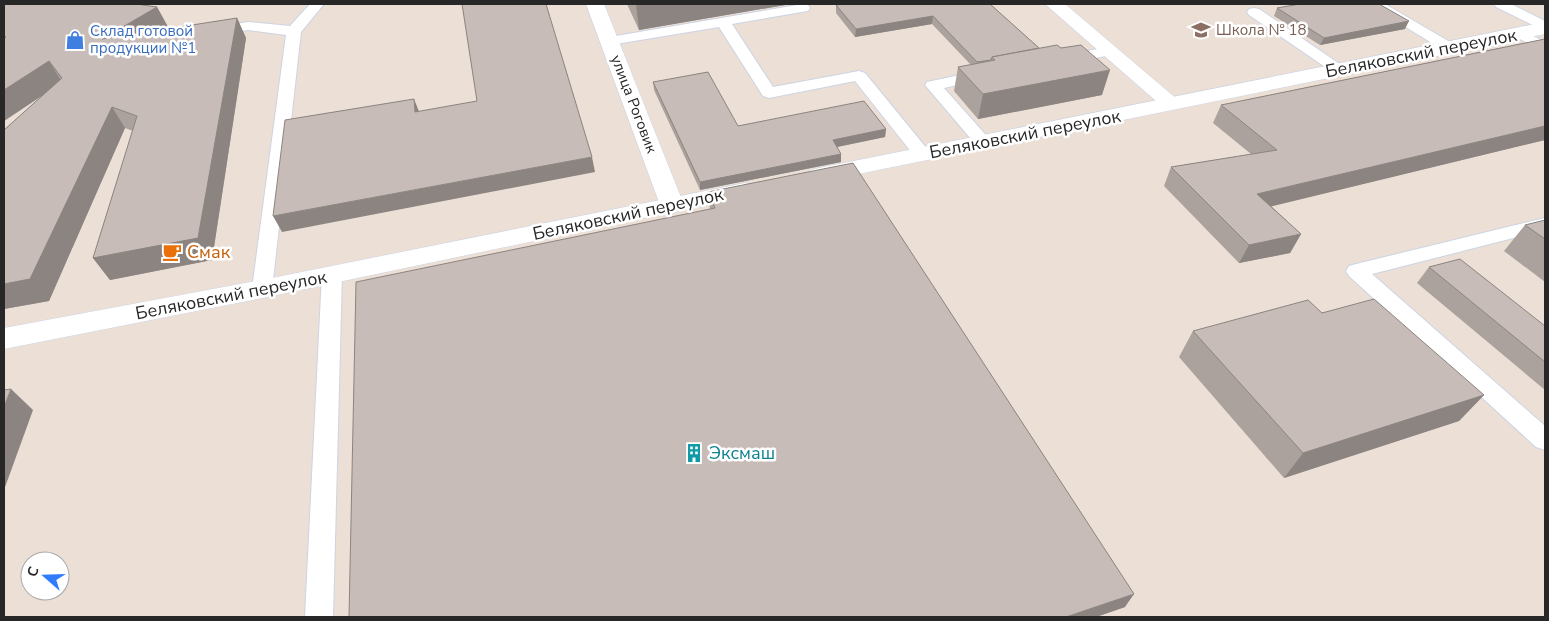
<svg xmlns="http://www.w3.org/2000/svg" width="1549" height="621" viewBox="0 0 1549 621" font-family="'Nunito Sans',sans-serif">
  <rect width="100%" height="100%" fill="#ecdfd6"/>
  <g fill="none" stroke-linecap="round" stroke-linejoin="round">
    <g stroke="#ccd4e3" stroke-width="2">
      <g id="lane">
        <polygon points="310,4 324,4 301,32 272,289 269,294 262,296 255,294 252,289 286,35 248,30 212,36 207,35 205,32 207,29 212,28 248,22 290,26"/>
        <polygon points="803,4 808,5 810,8 808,11 732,24 773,87 859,71 865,73 928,150 931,154 928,158 922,159 916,158 855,81 769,98 763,96 719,27 610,45 605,44 603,41 605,38 610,37"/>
        <polygon points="1368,4 1385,4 1455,45 1457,48 1455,51 1445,51"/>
        <polygon points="1494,4 1511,4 1545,21 1545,31 1496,7"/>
        <polygon points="1254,8 1259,9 1344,67 1347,70 1344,73 1334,73 1249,15 1247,12 1249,9"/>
        <polygon points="1519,29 1545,42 1545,52 1514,36 1512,33 1514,30"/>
        <polygon points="1110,47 1115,48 1117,51 1115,54 1063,65 1058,63 1055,60 1058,57 1063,55"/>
        <polygon points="984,70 990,72 992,75 990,78 944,88 992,142 989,146 983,147 977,146 925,85 927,82"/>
        <polygon points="1545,218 1545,230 1372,274 1545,426 1545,450 1536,447 1349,276 1346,271 1349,266 1356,264"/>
        <polygon points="332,267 339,269 342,274 333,617 305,617 322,274 325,269"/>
      </g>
    </g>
    <g stroke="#ccd4e3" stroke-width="1">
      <g id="street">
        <polygon points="586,4 604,4 684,205 681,210 672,213 663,210 660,205"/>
        <polygon points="1045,4 1065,4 1178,100 1182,104 1178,108 1171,110 1164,108"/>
      </g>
    </g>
    <g stroke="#ccd4e3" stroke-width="1">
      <g id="secondary">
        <polygon points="1545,22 1545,34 819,182 811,180 807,175 811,170 819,168"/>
        <polygon points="745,183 753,185 757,190 753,195 262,298 4,349 4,328 262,280"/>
      </g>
    </g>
    <use href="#lane" fill="#fff" fill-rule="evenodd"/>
    <use href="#street" fill="#fff" fill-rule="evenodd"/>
    <use href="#secondary" fill="#fff" fill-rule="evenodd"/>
  </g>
  <g fill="#aba29d">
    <polygon points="4,4 157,7 168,27 163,30 237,18 246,38 212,260 110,280 93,258 133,131 125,128 49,301 4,309 4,130 42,96 4,121"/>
    <polygon points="627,4 791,4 639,30"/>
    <polygon points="990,4 1039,48 1102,95 978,119 954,91 958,67 971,65 932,24 855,37 836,13 836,5"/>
    <polygon points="1277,8 1405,29 1320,45 1274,16"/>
    <polygon points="1545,39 1545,140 1271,206 1301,234 1290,253 1239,263 1164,186 1171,167 1251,154 1213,123 1221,105"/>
    <polygon points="653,82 738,126 886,129 885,137 837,147 841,162 700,190 654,90"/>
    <polygon points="708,192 1125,607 1096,617 349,617 710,210"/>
    <polygon points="1545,220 1545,282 1504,251 1525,225"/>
    <polygon points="1429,267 1545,326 1545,390 1417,283"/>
    <polygon points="1322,313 1484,395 1459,421 1284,478 1179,357 1193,331"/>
  </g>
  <g fill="#8b8480">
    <polygon points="636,4 791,4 639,30"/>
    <polygon points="157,7 168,27 115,60 102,39"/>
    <polygon points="933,16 932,24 855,37 856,29"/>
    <polygon points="237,18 246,38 212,260 110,280 93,258"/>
    <polygon points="1409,21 1405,29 1320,45 1324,38"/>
    <polygon points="49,61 62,82 4,121 4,90"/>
    <polygon points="1110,70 1102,95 978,119 983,94"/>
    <polygon points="414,99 420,114 415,112"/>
    <polygon points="112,107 125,128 49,301 4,309 4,284"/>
    <polygon points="1545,126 1545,140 1248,212 1257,194"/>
    <polygon points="886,129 885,137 832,148 833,140"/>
    <polygon points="841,154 841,162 700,190 700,182"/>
    <polygon points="592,157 595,172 282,232 273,216"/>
    <polygon points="1301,234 1290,253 1239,263 1249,245"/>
    <polygon points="11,389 33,410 4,490 4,407"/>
    <polygon points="1484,395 1459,421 1284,478 1303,453"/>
    <polygon points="1134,594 1125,607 1096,617 1066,617"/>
  </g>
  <g fill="#c7bcb7" stroke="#8b8480">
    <polygon points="4,4 136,4 157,7 102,39 237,18 198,238 93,258 137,116 112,107 30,279 4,284 4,130 62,78 49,61 4,90 4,38 6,37 4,36"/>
    <polygon points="462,4 546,4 592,157 273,216 285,120 414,99 415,112 477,101"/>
    <polygon points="845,4 990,4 1039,48 992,57 991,60 977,62 933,16 856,29 836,5"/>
    <polygon points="1300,4 1379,4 1409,21 1324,38 1277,8"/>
    <polygon points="1545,39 1545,126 1257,194 1301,234 1249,245 1171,167 1277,150 1221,105"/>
    <polygon points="1057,45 1061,48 1081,45 1110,70 983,94 958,67 995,60 992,57"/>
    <polygon points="708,72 738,126 864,101 886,129 833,140 841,154 700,182 653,82"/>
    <polygon points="853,163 1134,594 1066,617 349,617 356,282 715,208 708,192"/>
    <polygon points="1545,220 1545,239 1525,225"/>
    <polygon points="1460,259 1545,326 1545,362 1429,267"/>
    <polygon points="1374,299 1484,395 1303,453 1193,331 1308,300 1322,313"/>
    <polygon points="11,389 4,407 4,390"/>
  </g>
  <defs>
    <g id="school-bare" transform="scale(1.5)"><path d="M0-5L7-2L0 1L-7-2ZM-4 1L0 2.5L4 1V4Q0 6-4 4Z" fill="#8d6e63" stroke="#fff" stroke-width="2.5" paint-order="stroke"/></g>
    <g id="shop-bare" transform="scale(1.5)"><path d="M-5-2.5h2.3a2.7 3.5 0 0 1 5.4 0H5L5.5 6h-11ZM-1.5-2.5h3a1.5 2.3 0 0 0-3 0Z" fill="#3f7fe0" stroke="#fff" stroke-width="2.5" paint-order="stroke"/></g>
    <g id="cafe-bare" transform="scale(1.5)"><path d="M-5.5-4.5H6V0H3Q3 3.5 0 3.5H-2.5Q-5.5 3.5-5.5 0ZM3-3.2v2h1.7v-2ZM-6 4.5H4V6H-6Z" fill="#e8710a" stroke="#fff" stroke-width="2.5" paint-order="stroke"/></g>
    <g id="building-bare" transform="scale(1.5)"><path d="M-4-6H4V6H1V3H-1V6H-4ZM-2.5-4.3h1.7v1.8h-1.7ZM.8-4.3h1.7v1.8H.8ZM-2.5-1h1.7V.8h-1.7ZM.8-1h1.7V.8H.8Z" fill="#0f9aa8" stroke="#fff" stroke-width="2.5" paint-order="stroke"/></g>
  </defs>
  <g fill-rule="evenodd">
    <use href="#school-bare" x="1201" y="30"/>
    <use href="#shop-bare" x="75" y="40"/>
    <use href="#cafe-bare" x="172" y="252"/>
    <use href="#building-bare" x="694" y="453"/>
  </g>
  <g text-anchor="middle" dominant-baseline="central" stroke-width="5" stroke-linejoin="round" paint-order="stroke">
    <g font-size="15" fill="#785e54" stroke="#fff" text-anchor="start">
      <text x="1216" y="30">Школа № 18</text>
    </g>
    <g font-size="15" fill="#366cbe" stroke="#fff" text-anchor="start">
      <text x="90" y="31">Склад готовой<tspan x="90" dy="17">продукции №1</tspan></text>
    </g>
    <g font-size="15" fill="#272727" stroke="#fff">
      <text transform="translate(634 104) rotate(69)">улица Роговик</text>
    </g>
    <g font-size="18" fill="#272727" stroke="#fff">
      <text transform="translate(1421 53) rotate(-11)">Беляковский переулок</text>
      <text transform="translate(1025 134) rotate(-11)">Беляковский переулок</text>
      <text transform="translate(628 214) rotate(-12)">Беляковский переулок</text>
      <text transform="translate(231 295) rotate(-11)">Беляковский переулок</text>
    </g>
    <g font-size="18" fill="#c56008" stroke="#fff" text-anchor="start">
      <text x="187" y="252">Смак</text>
    </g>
    <g font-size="18" fill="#0d838f" stroke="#fff" text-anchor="start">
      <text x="709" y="453">Эксмаш</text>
    </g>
  </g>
  <rect width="1549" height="621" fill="none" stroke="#272727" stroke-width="10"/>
  <g transform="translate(45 576) rotate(290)"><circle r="24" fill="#ffffff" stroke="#a9a9a9"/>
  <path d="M0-4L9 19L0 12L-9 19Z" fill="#307cff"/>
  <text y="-8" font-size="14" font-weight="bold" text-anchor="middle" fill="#272727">С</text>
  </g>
</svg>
